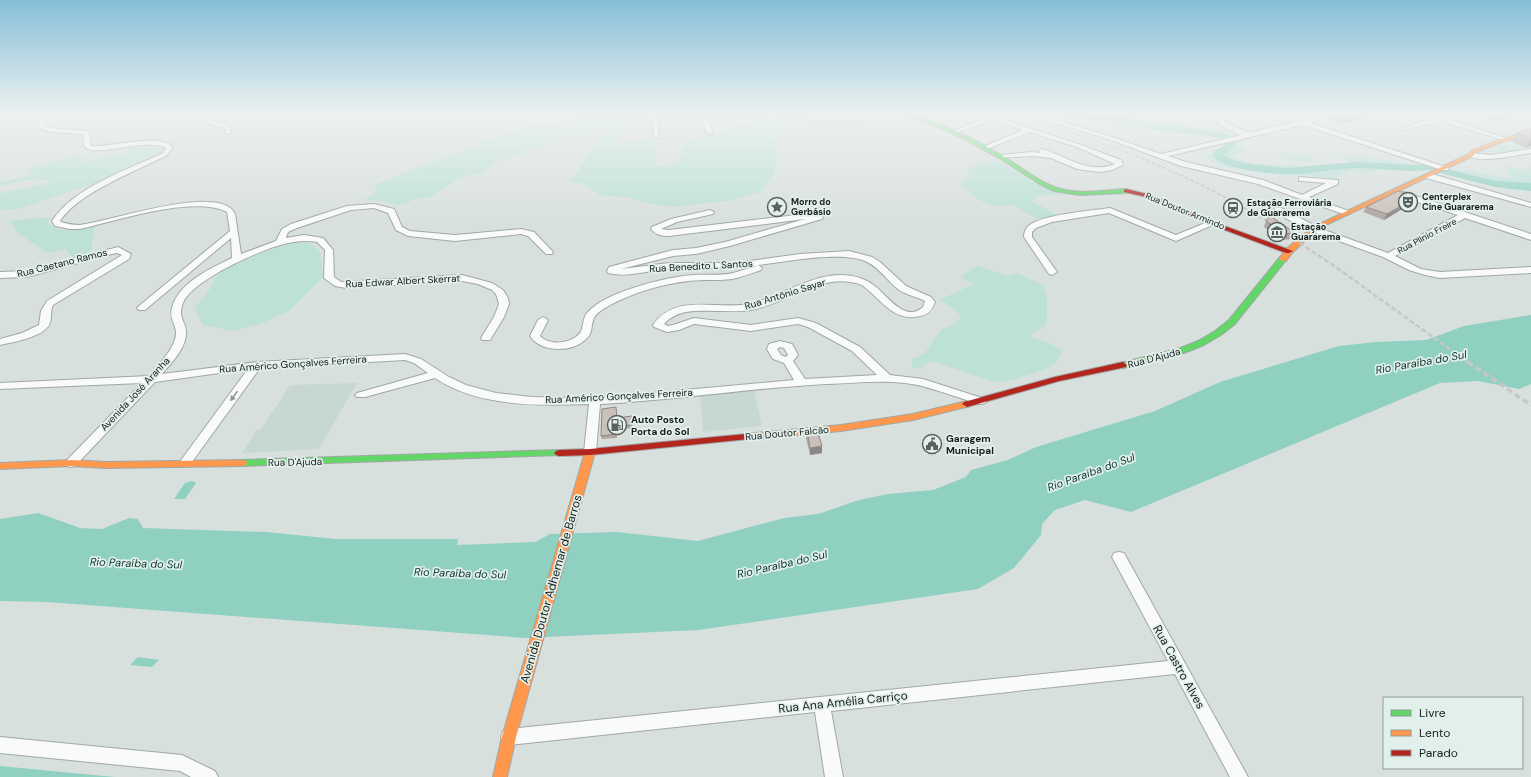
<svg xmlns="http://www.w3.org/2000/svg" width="1531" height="777" viewBox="0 0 1531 777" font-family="'DM Sans',sans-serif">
  <rect width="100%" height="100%" fill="#d8e0de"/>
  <g fill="#c7d7d2">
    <polygon points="849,114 885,114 900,116 885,122 817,133 810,125 808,118 811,115"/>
    <polygon points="357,383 319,449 242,453 257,430 261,429 290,385"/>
    <polygon points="754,390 762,426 703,432 700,394"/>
  </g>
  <g fill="#bde0d7">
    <path d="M579 114 630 116 618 135 615 143 657 141 656 167 679 163 686 141 700 136 730 130 733 127 732 125C739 122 744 123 751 122 767 118 792 110 808 116 799 124 783 128 772 134L778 144 774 174 760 192 727 201 672 207 647 203 631 198 600 195 582 183 570 182 608 127 567 138 497 162 480 173 460 178 428 198 425 197 398 205 382 201 365 200 375 192 376 184 531 124H540L548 127Z"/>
    <path d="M1077 114 1132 115 1152 121 1160 122 1165 119 1178 121V125C1188 125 1211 132 1218 126 1236 132 1241 137 1246 155L1234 154 1235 158 1253 164 1320 166 1350 162 1339 157V154L1357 157 1362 155 1418 166 1417 169 1420 170 1386 169 1364 173 1350 171 1333 179 1309 175 1296 176 1230 168 1211 162 1205 158 1213 151 1224 146V141L1220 137 1154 130 1118 123 1121 120Z"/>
    <polygon points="1508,143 1525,149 1491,155 1484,153"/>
    <polygon points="154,147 160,148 160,152 155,156 99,182 19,209 0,210 0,193 44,184 53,180 34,179 0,186 0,182 33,175 27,169 76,155 88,157 80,159 80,163 123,153 131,148"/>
    <polygon points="1278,152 1311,156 1315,163 1281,159"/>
    <polygon points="986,161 1001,163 1033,182 1075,195 1045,195 1038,196 1032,201 1057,215 1037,219 1013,205 996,206 978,200 961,185 970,174 965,170"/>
    <polygon points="1509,166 1525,172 1529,170 1523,168 1531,167 1531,186 1495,182 1451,171 1465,170 1509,179 1513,178 1508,174 1508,170 1504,169"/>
    <path d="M51 217 48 221 49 225C62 234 80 229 94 227L91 252 73 258 65 249 48 253 19 234 10 221Z"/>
    <path d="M295 243H309L320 251 323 277 289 311 260 324 233 331 203 325 194 308C200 302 205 296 210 289 212 286 213 281 215 278 227 263 276 247 295 243Z"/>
    <polygon points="977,266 1007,276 1017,273 1043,285 1047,297 1047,324 1029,336 1063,349 1056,363 1044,370 1013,380 994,382 932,361 919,369 912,367 912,359 924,354 941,330 953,325 962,317 952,307 939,300 974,284 960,277"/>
  </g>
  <g fill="#90d0c1">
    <polygon points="1531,315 1531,384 1519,389 1478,381 1440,383 1131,512 1085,500 1055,510 1042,524 1041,535 1014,568 978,589 699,630 525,638 47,602 0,601 0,519 38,513 80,528 102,529 129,518 138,519 143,528 266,532 336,539 458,539 457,545 535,542 550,534 617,532 698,541 784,518 818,514 859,500 888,494 933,490 966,477 971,470 1008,460 1036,447 1155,411 1220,382 1339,346 1376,342 1426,340 1464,326"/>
    <polygon points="192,481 196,483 185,499 174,499 185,483"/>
    <polygon points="138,657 159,660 152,667 130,665"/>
    <polygon points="0,766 115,777 0,777"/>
  </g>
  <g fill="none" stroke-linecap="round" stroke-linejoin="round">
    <path fill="#90d0c1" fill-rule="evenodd" d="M1058 114H1090L1216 131 1233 136 1234 138 1233 140 1237 143 1234 148 1224 155 1234 160 1244 163 1285 168 1358 162 1418 165 1429 164 1495 181 1531 183V191L1495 187 1429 170C1405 173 1382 168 1359 168 1334 168 1310 175 1285 174 1269 174 1222 169 1213 156 1215 147 1223 148 1228 141L1211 136 1162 131 1130 125 1063 117Z"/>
    <g stroke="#a1a7a5" stroke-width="2">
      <g id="street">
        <path d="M45 114H52L44 123V126L51 128 87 131 89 133 91 146C112 148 158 132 173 147L167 155C137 171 79 192 60 221L61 222C67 224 73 225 79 225 106 223 221 182 235 214L241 254 276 241 282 229 291 224 347 206 374 204 394 209 402 227 410 231 455 235 521 229 534 232 553 252 552 254H546L528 236 521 234 455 241 408 236 396 230 388 213 374 208 351 210 297 228 288 232 286 238 304 235 323 238 333 250 334 277 341 282 462 275 492 283 503 290 508 298 509 304 504 317 490 340H482L481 338 494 317 499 304 496 294 492 290 478 284 462 281 346 288 335 286 324 278 325 250 317 242C306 240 296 241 284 244 260 250 192 280 183 303 177 318 186 321 186 332 187 347 171 364 162 374L257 362 405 354 421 359 449 377 466 385 496 393 531 397 572 398 630 395 794 380 784 363 773 359 767 349 769 344 780 341 792 344 798 355 793 361 805 379 877 375 852 351 808 327 798 324 751 331 694 324 679 330 667 332 654 327 653 325C677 291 719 312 753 303 787 294 823 266 860 278 866 280 871 283 876 287 888 297 906 323 923 307L925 301C917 297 907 295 899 290 888 282 880 268 867 262 845 250 784 262 758 265L762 268 761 270C752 273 742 277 732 279 718 281 703 279 689 281 662 284 635 292 610 305 605 308 597 312 594 318 590 326 594 333 585 340 571 353 540 352 530 336L538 320 543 317 548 320 540 336C550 346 571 344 580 333 584 327 582 320 587 313 604 292 666 277 693 275 706 274 720 276 733 273 741 271 749 268 757 266 727 270 699 267 670 269 649 270 628 278 608 273L607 271 609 267 673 250 696 248 725 242 805 219 669 236C661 236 656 235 651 229L652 227 671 219 710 210 714 212 713 214 677 222 661 229 669 230 814 213 823 217 822 219 730 246 696 254 673 256 621 269 669 263H735L800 254 849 251 872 257 880 262 906 286 931 297 935 302C932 310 928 315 920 316 894 323 881 299 862 285 823 270 787 304 751 310 730 313 707 309 686 312 677 314 670 317 664 324L668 326 673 325 694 318 751 325 798 318 816 323 860 347 890 375 923 379 985 399 987 401 985 403 981 404C955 398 932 386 905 383 879 380 853 383 827 384 751 388 676 400 600 404L596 452 594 455H586L584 452 589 404C539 406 478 407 435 378L365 397H357L355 395 357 393 428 373 414 363 405 360 260 368 189 466 185 467 181 466 179 463 248 369 155 382 75 466 71 467 67 466 65 463 67 460 142 383 0 389V383L149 376C158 366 177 346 176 332 175 323 169 318 172 308 178 283 211 268 232 258L231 238 145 310H139L137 308 139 306 230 231 227 212C193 195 117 221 80 229H70L55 226 52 221C74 187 127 170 163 153L166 148C148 138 109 154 87 149L84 146 83 134 51 132 39 128 38 123ZM780 347 784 348 788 355 786 357 781 355 777 349Z"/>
        <polygon points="179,114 190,114 224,124 229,126 231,133 226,134 224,128"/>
        <polygon points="651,114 657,115 659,138 654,137"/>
        <polygon points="705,114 707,116 713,133 712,134 707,133 701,116"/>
        <path d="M997 114 1004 115 998 118 1081 145 1121 160 1123 165 1112 170 1100 172 1077 169 1051 158 1032 156 999 158 997 157 1001 155 1032 152 1040 153 1039 151 1042 149C1067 156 1088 175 1115 164L1077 147 1030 132 987 149H983V147L1023 130 993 120 955 133 950 132Z"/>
        <polygon points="1026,114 1037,114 1115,138 1161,154 1241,135 1218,124 1217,123 1224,114 1231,114 1224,122 1249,133 1321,116 1319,114 1327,114 1330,117 1329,118 1310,123 1449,168 1448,170 1442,170 1303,125 1168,156 1186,162 1263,180 1302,195 1326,183 1302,181 1299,181 1299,177 1338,180 1338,184 1309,197 1349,211 1350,213 1346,215 1258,184 1181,166 1111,140"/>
        <path d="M1421 114C1428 114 1434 116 1440 117 1446 117 1456 114 1463 114L1448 119 1508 139 1503 140 1441 121 1403 130V128L1434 119Z"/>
        <path d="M1531 149V153C1517 155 1479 164 1467 155L1471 153 1491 155Z"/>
        <polygon points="1426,174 1432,174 1531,203 1531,207 1426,178"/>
        <polygon points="1398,192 1404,192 1531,234 1531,240 1465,218 1395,256 1421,269 1440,272 1531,267 1531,273 1440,278 1425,275 1409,270 1383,257 1314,232 1287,219 1274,210 1275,208 1281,208 1319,228 1388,253 1458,215 1398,196"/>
        <path d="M1110 208 1176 235 1210 221H1213L1217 223 1176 241 1109 213 1052 222 1036 228 1032 232V237L1057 272 1052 275 1049 274 1024 237C1024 232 1026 227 1031 224 1048 214 1089 211 1110 208Z"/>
        <path d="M118 247 131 254 129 259 53 305C50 311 52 317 50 323 45 337 13 342 0 345V339L22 333 39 325 41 311 47 301 122 255 117 253 112 254 27 277 0 278V272L27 271Z"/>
        <polygon points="1119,552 1124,553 1248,777 1230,777 1175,674 831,711 843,777 825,777 815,712 509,745 503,743 501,737 503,731 509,729 1168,661 1112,557 1114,553"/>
        <polygon points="0,737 182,755 215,771 218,777 191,777 180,771 0,753"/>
      </g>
    </g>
    <g stroke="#a1a7a5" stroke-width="2">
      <g id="fast">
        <path d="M902 114H910L919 117C948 126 975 139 1001 155 1022 167 1041 185 1065 190 1085 194 1106 190 1126 189L1129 191 1126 193 1080 195 1054 191 1038 183 999 158 964 139 940 128Z"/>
        <polygon points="1528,114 1531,114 1531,116 1528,115"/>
        <polygon points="1280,257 1283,257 1287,259 1235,324 1221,335 1204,345 1184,353 1123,368 1119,365 1120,363 1178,349 1198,341 1215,331 1229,320"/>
        <polygon points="559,450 562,451 564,453 562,455 242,466 238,465 237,463 238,461 242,460"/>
      </g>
    </g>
    <g stroke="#a1a7a5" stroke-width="2">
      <g id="slow">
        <polygon points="627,114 767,114 765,116 704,118 629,116"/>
        <polygon points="1531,131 1531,135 1502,142 1475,153 1473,156 1317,229 1292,253 1286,261 1283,261 1279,259 1286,249 1313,227 1469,154 1471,151 1498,140"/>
        <polygon points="967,401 970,402 972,404 970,406 913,420 841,431 746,440 741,437 746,434 841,425 913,414"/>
        <polygon points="590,449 593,450 595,452 516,737 507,777 493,777 502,737 585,452 587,450"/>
        <polygon points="71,460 106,462 242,460 246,461 247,463 246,465 242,466 106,468 71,466 0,469 0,463"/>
      </g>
    </g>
    <g stroke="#a1a7a5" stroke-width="2">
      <g id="jam">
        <polygon points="1126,189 1151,195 1216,223 1293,251 1289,253 1286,253 1212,225 1147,197 1124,192 1124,190"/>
        <polygon points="1123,362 1127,365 1126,367 1059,381 967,407 962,404 964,402 1055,377"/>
        <polygon points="746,434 749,435 751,437 749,439 590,455 559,456 556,455 554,453 556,451 559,450 590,449"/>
      </g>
    </g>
    <use href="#street" fill="#f9fafa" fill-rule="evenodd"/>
    <use href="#fast" fill="#63d668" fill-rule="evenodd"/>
    <use href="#slow" fill="#ff974d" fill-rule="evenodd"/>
    <use href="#jam" fill="#b3261e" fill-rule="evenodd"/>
    <path stroke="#c6c8c8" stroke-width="2" stroke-dasharray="4 2" stroke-linecap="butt" d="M1010 114C1102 140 1189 173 1270 223"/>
    <polyline stroke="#c6c8c8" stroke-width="2.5" stroke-dasharray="5 2.5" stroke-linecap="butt" points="1268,222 1333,265 1469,363"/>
    <polyline stroke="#c6c8c8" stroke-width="3.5" stroke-dasharray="6 3.5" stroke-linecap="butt" points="1468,362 1531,405"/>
  </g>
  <g fill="#afa6a2">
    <polygon points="1330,114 1365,114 1364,118 1341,124 1327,120"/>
    <polygon points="1474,114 1510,114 1509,117 1494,120"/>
    <polygon points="1531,129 1531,146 1526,148 1512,142 1517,133"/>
    <polygon points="1414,202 1384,220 1363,212 1366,207"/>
    <polygon points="1266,221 1295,233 1293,239 1281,240 1264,227"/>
    <polygon points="617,418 633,420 632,428 617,429 617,438 602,439 601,436"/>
    <polygon points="807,431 822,453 810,455 806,438"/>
  </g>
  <g fill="#8e8784">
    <polygon points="1351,114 1365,114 1364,118 1341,124 1344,116"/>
    <polygon points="1504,114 1510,114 1509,117 1494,120 1497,116"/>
    <polygon points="1531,139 1531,146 1526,148"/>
    <polygon points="1417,197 1414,202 1384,220 1387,214"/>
    <polygon points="822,446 822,453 810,455 810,448"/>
  </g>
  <g fill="#cbc1bc" stroke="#8e8784">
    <polygon points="1338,114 1351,114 1344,116"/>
    <polygon points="1492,114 1504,114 1497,116"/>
    <polygon points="1530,129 1531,129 1531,138 1517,133"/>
    <polygon points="1398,191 1417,197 1387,214 1366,207"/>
    <polygon points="1270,216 1295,233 1284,234 1266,221"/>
    <polygon points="616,407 617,418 632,416 632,425 617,426 617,434 601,436 602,409"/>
    <polygon points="817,430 822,446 810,448 807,431"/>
  </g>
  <defs><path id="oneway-solid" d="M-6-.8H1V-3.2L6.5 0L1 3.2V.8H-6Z"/></defs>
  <use fill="#939696" href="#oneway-solid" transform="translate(234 396) rotate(126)"/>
  <linearGradient id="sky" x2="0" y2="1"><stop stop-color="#85bfd8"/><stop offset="0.51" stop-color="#edf1f0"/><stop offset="1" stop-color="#edf1f0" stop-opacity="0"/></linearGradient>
  <rect width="1531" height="223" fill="url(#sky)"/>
  <defs>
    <g id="theatre-ring" transform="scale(1)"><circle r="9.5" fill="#e2f0ec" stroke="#5b615f" stroke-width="1.5"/><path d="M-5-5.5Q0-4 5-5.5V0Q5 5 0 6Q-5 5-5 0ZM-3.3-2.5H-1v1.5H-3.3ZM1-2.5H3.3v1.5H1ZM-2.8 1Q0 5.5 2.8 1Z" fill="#5b615f"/></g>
    <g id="sight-ring" transform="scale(1)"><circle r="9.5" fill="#e2f0ec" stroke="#5b615f" stroke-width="1.5"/><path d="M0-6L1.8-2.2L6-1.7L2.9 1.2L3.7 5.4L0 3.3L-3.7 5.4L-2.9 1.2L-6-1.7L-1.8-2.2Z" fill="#5b615f"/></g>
    <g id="station-ring" transform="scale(1)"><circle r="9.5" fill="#e2f0ec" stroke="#5b615f" stroke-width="1.5"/><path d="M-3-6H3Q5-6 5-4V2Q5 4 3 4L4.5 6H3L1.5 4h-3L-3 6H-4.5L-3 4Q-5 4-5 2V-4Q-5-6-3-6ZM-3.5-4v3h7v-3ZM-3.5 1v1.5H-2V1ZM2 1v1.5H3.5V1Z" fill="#5b615f"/></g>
    <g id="museum-ring" transform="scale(1)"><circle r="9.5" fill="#e2f0ec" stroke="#5b615f" stroke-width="1.5"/><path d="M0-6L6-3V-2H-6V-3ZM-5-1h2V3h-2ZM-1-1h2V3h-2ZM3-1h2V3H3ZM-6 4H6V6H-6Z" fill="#5b615f"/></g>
    <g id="fuel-ring" transform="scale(1)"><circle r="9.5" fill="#e2f0ec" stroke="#5b615f" stroke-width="1.5"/><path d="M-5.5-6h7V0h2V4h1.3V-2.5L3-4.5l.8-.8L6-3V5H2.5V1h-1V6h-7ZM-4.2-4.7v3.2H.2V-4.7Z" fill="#5b615f"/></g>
    <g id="civic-ring" transform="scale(1)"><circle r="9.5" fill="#e2f0ec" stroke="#5b615f" stroke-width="1.5"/><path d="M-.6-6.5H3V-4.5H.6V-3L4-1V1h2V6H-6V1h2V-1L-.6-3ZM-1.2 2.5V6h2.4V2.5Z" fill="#5b615f"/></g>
  </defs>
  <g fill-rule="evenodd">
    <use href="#theatre-ring" x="1408" y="202"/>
    <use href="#sight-ring" x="777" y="207"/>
    <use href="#station-ring" x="1233" y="208"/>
    <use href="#museum-ring" x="1277" y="232"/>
    <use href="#fuel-ring" x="617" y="425"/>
    <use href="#civic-ring" x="932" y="444"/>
  </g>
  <g text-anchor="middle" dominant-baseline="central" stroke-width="3.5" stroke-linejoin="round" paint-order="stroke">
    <g font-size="9" font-weight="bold" fill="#171c1b" stroke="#e2f0ec" text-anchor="start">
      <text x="1422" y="197">Centerplex<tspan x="1422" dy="10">Cine Guararema</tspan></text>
      <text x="791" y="202">Morro do<tspan x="791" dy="10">Gerbásio</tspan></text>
      <text x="1247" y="203">Estação Ferroviária<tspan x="1247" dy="10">de Guararema</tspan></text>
      <text x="1291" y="227">Estação<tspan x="1291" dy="10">Guararema</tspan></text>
    </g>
    <g font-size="9" fill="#171c1b" stroke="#e2f0ec">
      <text transform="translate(1185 211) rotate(22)">Rua Doutor Armindo</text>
      <text transform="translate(1427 236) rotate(-28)">Rua Plínio Freire</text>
    </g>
    <g font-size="10" fill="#171c1b" stroke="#e2f0ec">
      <text transform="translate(62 263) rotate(-14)">Rua Caetano Ramos</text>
      <text transform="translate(701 266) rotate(-3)">Rua Benedito L Santos</text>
      <text transform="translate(403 281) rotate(-3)">Rua Edwar Albert Skerrat</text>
      <text transform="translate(785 294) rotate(-17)">Rua Antônio Sayar</text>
      <text transform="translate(1154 358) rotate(-15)">Rua D'Ajuda</text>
      <text transform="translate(293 364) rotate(-4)">Rua Américo Gonçalves Ferreira</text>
      <text transform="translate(135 394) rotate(-47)">Avenida José Aranha</text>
      <text transform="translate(619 396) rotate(-3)">Rua Américo Gonçalves Ferreira</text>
      <text transform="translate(787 433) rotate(-5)">Rua Doutor Falcão</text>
      <text transform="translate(295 462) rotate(-1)">Rua D'Ajuda</text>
    </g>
    <g font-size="10" font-weight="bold" fill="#171c1b" stroke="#e2f0ec" text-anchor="start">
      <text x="631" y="419">Auto Posto<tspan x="631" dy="12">Porta do Sol</tspan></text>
      <text x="946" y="438">Garagem<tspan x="946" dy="12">Municipal</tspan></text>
    </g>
    <g font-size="11" font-style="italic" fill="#0a352c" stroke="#e2f0ec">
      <text transform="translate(1421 362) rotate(-10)">Rio Paraíba do Sul</text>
      <text transform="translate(1091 472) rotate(-20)">Rio Paraíba do Sul</text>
      <text transform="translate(136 563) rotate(2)">Rio Paraíba do Sul</text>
      <text transform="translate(782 564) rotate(-13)">Rio Paraíba do Sul</text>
      <text transform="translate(460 573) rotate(2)">Rio Paraíba do Sul</text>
    </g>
    <g font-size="12" fill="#171c1b" stroke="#e2f0ec">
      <text transform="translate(551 589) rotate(-74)">Avenida Doutor Adhemar de Barros</text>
      <text transform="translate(1179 667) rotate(61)">Rua Castro Alves</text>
      <text transform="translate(843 702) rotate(-6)">Rua Ana Amélia Carriço</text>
    </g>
  </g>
  <rect x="1383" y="697" width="140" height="72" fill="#e2f0ec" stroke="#919b98"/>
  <rect x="1391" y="710" width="20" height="6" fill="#63d668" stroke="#919b98"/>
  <text x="1419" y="717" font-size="12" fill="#171c1b">Livre</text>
  <rect x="1391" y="730" width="20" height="6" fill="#ff974d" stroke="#919b98"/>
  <text x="1419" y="737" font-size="12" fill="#171c1b">Lento</text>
  <rect x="1391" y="750" width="20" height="6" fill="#b3261e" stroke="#919b98"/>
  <text x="1419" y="757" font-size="12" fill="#171c1b">Parado</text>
</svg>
